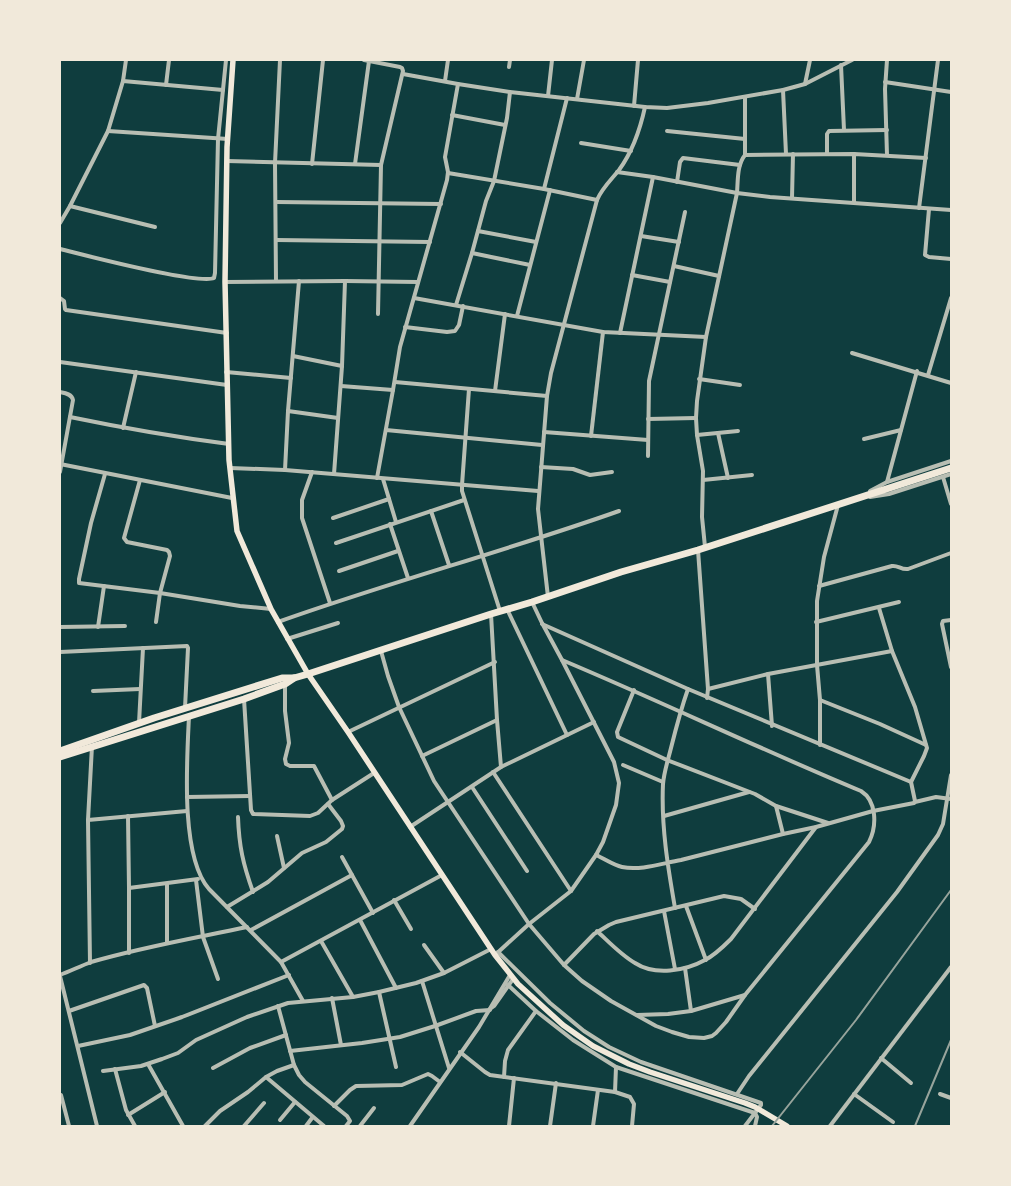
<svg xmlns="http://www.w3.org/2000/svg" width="1011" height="1186" viewBox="0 0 1011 1186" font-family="Jost,sans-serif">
  <rect width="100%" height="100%" fill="#0f3d3e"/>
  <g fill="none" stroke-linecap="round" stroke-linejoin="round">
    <g stroke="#b8beb3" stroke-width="4">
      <polyline points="364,60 400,67 402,68 403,71 381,165 378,314"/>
      <polyline points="887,60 885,89 887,155"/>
      <polyline points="841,65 844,130"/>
      <polyline points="509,67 510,60"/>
      <polyline points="403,74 458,84 510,92 645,107 667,108 708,103 783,90 805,84 852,60"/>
      <polyline points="123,81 223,90"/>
      <polyline points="445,81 448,60"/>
      <polyline points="885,82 951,92"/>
      <polyline points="805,84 810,60"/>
      <polyline points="166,85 169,60"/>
      <polyline points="783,90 786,154"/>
      <polyline points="548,96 552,60"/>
      <polyline points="577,99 584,60"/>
      <polyline points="634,106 638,60"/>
      <polyline points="452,115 505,125"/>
      <polyline points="108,131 228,139"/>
      <polyline points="667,131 745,139"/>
      <polyline points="581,143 631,151"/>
      <polyline points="827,154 827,134 829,131 887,130"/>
      <polyline points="745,155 854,154 926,158"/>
      <polyline points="227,161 381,165"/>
      <polyline points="312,164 323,60"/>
      <polyline points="355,164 369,61"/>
      <polyline points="617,172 653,177 737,193 770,197 951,210"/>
      <polyline points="448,173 544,189 597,200"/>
      <polyline points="677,182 680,162 683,158 740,165"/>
      <polyline points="544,189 567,98"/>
      <polyline points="792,198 793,154"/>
      <polyline points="276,202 441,204"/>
      <polyline points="854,202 854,154"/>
      <polyline points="70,206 155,227"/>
      <polyline points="919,208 938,60"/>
      <polyline points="929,209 925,255 929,257 951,259"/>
      <polyline points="60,223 70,206 108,131 123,81 126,60"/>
      <polyline points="478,231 536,242"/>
      <polyline points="641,236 679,242"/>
      <polyline points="276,240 430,242"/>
      <path d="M60 249C84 255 198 285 214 278L215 273 218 139 226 60"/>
      <polyline points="472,253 530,265"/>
      <polyline points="674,266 719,276"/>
      <polyline points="632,275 670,282"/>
      <polyline points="276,281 275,163 280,60"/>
      <polyline points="225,282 345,281 418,282"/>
      <polyline points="60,298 64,301 65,309 66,310 227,333"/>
      <polyline points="414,298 603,332 706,337"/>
      <polyline points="456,305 472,253 486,201 494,181 507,118 510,92"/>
      <polyline points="517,316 550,190"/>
      <polyline points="405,327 447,332 455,331 459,325 463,306"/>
      <polyline points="620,333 653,177"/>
      <polyline points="852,353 951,383"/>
      <polyline points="293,356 342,366"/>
      <polyline points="60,362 227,385"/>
      <polyline points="226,372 291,378"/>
      <polyline points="928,375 951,298"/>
      <polyline points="699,379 740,385"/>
      <polyline points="395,382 547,396"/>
      <polyline points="341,386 393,390"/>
      <polyline points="469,389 462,485 462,491 500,611"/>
      <polyline points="495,391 505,314"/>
      <path d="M60 392C65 393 72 394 73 400L60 472"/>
      <polyline points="288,411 338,418"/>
      <path d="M70 417C123 428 175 437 229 444"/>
      <polyline points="648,419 696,418"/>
      <polyline points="123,428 136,372"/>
      <polyline points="386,430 542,445"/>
      <polyline points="544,432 648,440"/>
      <polyline points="718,433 728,478"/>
      <polyline points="697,435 738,431"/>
      <polyline points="591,436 603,332"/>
      <polyline points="864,439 901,430"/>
      <polyline points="648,456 649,381 685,212"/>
      <polyline points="60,464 232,498"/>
      <polyline points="541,467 573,469 590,475 612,472"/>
      <polyline points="230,468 285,470 538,491"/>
      <polyline points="285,470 288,411 299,281"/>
      <polyline points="312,472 302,500 302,518 330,603"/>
      <polyline points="105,474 91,523 79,579 79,583 160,593 240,606 271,609"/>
      <polyline points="334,474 342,366 345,281"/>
      <polyline points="943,477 951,504"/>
      <polyline points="377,478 393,390 400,347 447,180 448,172 445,157 458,84"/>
      <polyline points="383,479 396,522"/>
      <polyline points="140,480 124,538 127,542 167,550 169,552 170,556 160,593 156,622"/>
      <polyline points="703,480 752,475"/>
      <polyline points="887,482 951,461"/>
      <polyline points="870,491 887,482 917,371"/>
      <polyline points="870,497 889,494 951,474"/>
      <polyline points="431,511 449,565"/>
      <polyline points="333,518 389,499"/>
      <polyline points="390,524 408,578"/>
      <polyline points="336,543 464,500"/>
      <path d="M705 547 702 517 703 471 697 435 696 418 697 401 706 337 737 193C738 180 737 165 745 155V97"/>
      <polyline points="698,550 708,689 707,698"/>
      <polyline points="339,571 398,551"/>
      <path d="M819 586 892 566C898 565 901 570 908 569L951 553"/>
      <path d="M548 597 538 509 547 396 551 373 597 200C602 188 611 180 619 170 633 151 640 130 645 107"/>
      <polyline points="879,608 892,651 915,707 927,748 924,756 911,782"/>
      <polyline points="507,609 567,735"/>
      <polyline points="491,614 497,720 501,767"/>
      <polyline points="951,620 943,621 942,624 951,667"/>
      <path d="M278 622C390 582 506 551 619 511"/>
      <polyline points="816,622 899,602"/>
      <polyline points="542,624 688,689"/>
      <polyline points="60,627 125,626"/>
      <polyline points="98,627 104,586"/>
      <polyline points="287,639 338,623"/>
      <path d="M381 651 388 676 399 707 434 781 529 924 564 965 582 981 611 1001 656 1026 672 1032 689 1037 704 1038 712 1036 716 1033 726 1022 745 995 869 842C877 826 877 801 861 791 760 749 662 702 562 660"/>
      <polyline points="60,652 187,646 188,648 185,708"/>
      <polyline points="768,674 772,726"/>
      <polyline points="285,684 285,711 289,743 285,759 286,764 290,766 314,766 332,800"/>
      <polyline points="708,689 768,674 892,651"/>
      <polyline points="634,690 617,732 618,737 667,760 755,794 776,806 828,823"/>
      <polyline points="93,691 140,689"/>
      <polyline points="244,699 251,810 253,814 310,816 318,813 332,800 374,773"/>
      <polyline points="820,700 880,724 926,745"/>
      <path d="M189 716C187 760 180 856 209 889L281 962 303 1001"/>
      <polyline points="139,723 143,648"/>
      <polyline points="348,732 495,662"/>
      <polyline points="820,745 820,700 817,665 817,601 824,557 838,505"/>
      <polyline points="422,756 497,720"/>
      <polyline points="623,765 663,782"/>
      <polyline points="493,772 571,891"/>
      <polyline points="472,787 527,871"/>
      <polyline points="187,797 250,796"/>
      <polyline points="915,802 936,797 951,799"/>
      <polyline points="776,806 783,834"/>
      <polyline points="128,816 129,888 129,953"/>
      <polyline points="664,816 749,792"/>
      <path d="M238 817C239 846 243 864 253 892"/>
      <polyline points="88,820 187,811"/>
      <polyline points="410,827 501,767 594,722"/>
      <polyline points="277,836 284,868"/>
      <path d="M596 855C605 859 613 865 622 867 641 871 663 863 681 860L783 834 816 827 873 811 914 803 915 801 911 782 688 689C681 709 676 728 671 748 668 760 664 772 663 784 661 826 668 868 675 908"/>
      <polyline points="342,857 373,913"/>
      <polyline points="196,880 203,937 218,979"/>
      <polyline points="167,884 167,943"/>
      <polyline points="129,888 198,879"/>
      <polyline points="394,900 411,929"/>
      <polyline points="686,906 706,960"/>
      <polyline points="227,907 268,882 302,853 326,842 342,829 343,826 341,821 328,804"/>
      <polyline points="664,911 675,969"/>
      <polyline points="360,920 396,988"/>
      <polyline points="251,930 352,875"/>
      <path d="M597 931C609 942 621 955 635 963 655 976 685 971 705 960 715 955 723 947 731 939L816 827"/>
      <polyline points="321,941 353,997"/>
      <polyline points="424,945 444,973"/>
      <polyline points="498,952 550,1003 584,1031 609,1047 641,1062 761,1103 761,1105 745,1126"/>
      <polyline points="495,955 529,924 571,891 596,855 603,842 616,805 619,783 614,762 562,660 542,623 532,602"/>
      <polyline points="281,962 442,875"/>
      <polyline points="90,963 88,820 92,746"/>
      <polyline points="564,965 594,934 609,925 616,922 724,896 741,899 755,909"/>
      <polyline points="685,968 691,1011"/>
      <path d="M60 975C70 971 81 966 91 962 142 947 195 938 247 927"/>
      <polyline points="60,976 97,1126"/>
      <polyline points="422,981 449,1068"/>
      <polyline points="508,985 536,1011 573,1040 616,1067 755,1113 757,1117 755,1126"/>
      <polyline points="379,992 396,1067"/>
      <polyline points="332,998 341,1045"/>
      <polyline points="278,1006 294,1065 299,1075 305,1082 347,1116 350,1121 346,1126"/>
      <polyline points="490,1009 494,1006 513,979"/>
      <polyline points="69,1011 144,985 147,988 155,1026"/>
      <polyline points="637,1015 668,1014 691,1011 745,995"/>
      <polyline points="78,1046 130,1035 182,1017 289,975"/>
      <polyline points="290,1051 362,1043 400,1037 435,1026 476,1011 490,1010"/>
      <polyline points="460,1052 485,1072 490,1075 615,1092 630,1097 634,1104 632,1126"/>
      <polyline points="881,1058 911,1083"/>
      <polyline points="148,1064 183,1126"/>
      <polyline points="213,1068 250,1048 286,1035"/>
      <polyline points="115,1069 126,1110 135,1126"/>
      <polyline points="103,1071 141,1066 162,1059 178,1053 196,1040 247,1017 288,1003 353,997 379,992 416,983 444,973 491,949"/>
      <polyline points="266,1077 324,1126"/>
      <polyline points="504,1077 505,1061 508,1050 536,1011"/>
      <polyline points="615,1092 616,1067"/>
      <polyline points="737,1094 749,1076 897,892 938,835 943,824 951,775"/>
      <polyline points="854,1094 893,1122"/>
      <polyline points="940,1094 951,1098"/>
      <polyline points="61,1095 69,1126"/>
      <polyline points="334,1106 350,1090 356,1086 402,1085 428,1074 432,1076 440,1082"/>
      <polyline points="128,1115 165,1092"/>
      <polyline points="280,1120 295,1102"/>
      <polyline points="205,1126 220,1111 248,1092 266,1077 277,1071 294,1065"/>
      <polyline points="244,1126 264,1103"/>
      <polyline points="306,1126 312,1118"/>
      <polyline points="360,1126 374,1108"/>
      <polyline points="410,1126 479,1027 510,975"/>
      <polyline points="509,1126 514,1078"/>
      <polyline points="550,1126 556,1083"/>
      <polyline points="593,1126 598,1090"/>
      <polyline points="830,1126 951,967"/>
    </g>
    <polyline stroke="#f1e9da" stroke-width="5.5" points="233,60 227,147 225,282 229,460 237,531 271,609 308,674 348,732 495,955 518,984 563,1025 593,1046 629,1064 650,1072 745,1103 755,1107 787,1126"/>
    <g stroke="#f1e9da" stroke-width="7">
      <polyline points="60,751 154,718 282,678 294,678 308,674 491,614 532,602 621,572 698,550 951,468"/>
      <polyline points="60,757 244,699 285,684 294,678"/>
    </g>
    <g stroke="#97a49c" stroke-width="2">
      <polyline points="772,1126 856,1020 951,890"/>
      <polyline points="915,1126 951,1040"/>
    </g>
  </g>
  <rect width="1011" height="1186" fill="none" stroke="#f1e9da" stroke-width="122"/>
</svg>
